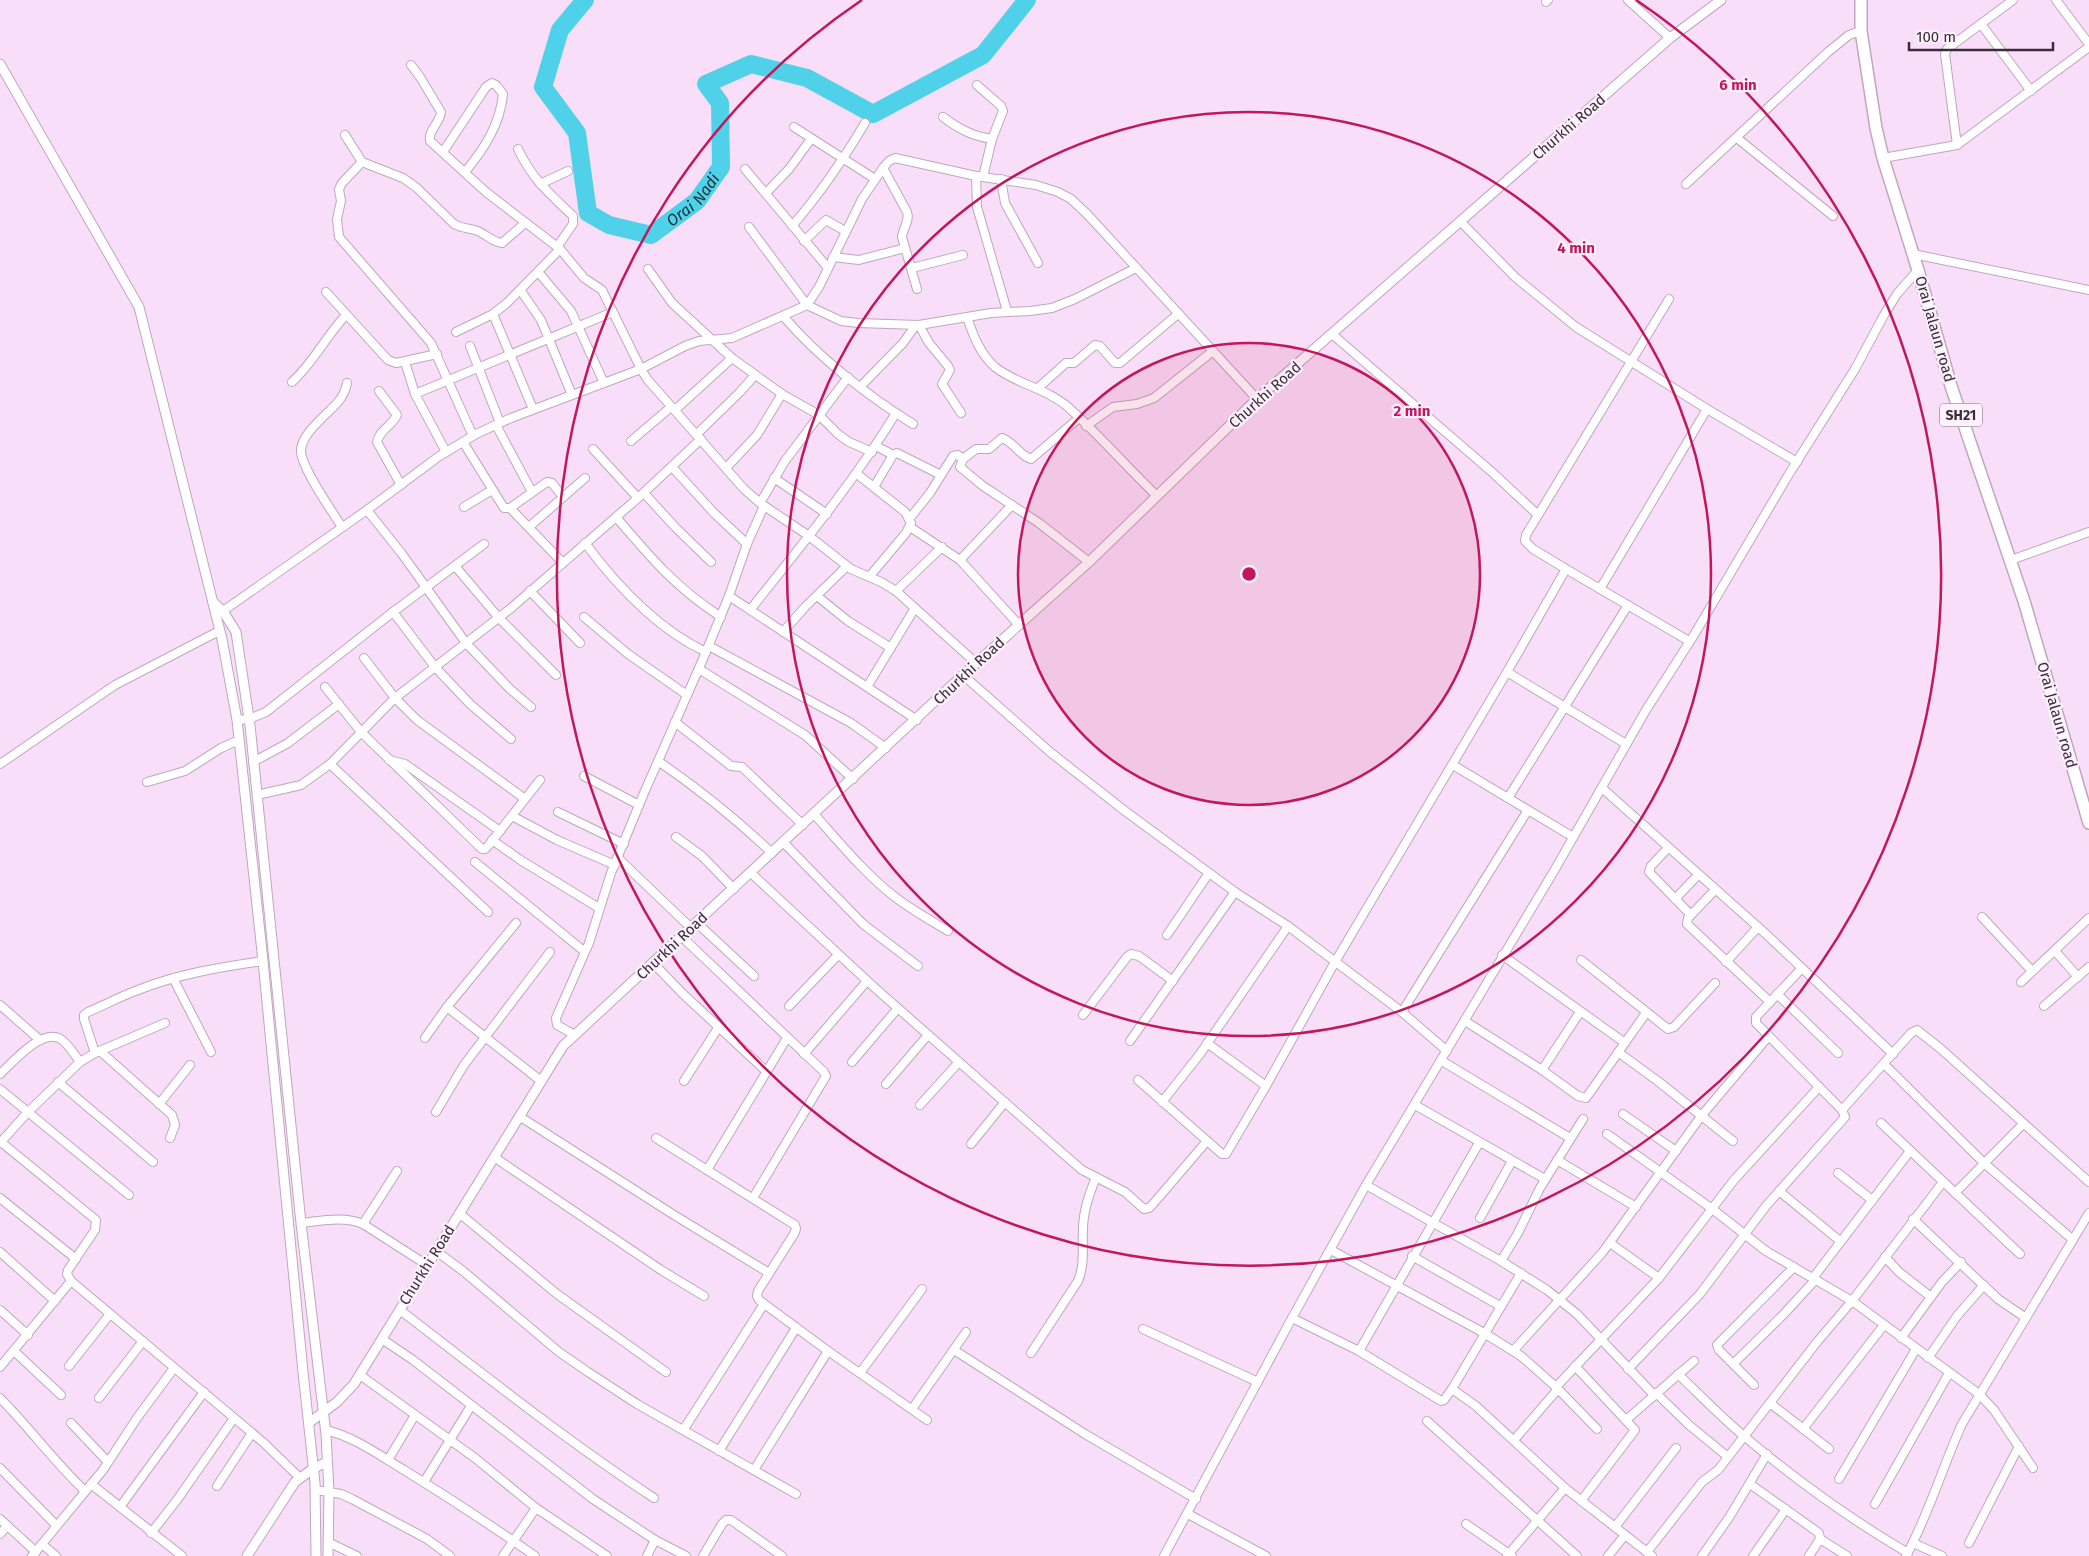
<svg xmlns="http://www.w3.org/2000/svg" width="2089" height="1556" viewBox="0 0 2089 1556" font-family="'Fira Sans',sans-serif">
  <rect width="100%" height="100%" fill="#f9def9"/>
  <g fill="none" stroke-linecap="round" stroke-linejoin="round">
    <path stroke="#4ed1e9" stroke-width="18" id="s1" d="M585 0 560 30 543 87 577 133 588 213 609 225 651 235 697 201 721 167 720 103 706 84 751 64 807 78 873 114 983 55 1027 0"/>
    <g stroke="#c0a6bf" stroke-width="10">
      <g id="minor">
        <polyline points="1628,0 1670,38"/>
        <polyline points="2056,0 2089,44"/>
        <polyline points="1546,2 1548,0"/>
        <polyline points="1981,24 2031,91"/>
        <path d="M411 65 420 77 441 112C440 123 428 130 430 141L486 192 560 249 584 278 602 290 641 369 647 379 744 489 760 503 809 536 851 569 881 582 896 591 976 663"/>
        <polyline points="977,85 1001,106 1003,111 992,139 983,177"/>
        <path d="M943 117C959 129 972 136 992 139"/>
        <polyline points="794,127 875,179"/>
        <path d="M345 135 362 162 403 178 417 188 454 224C461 228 467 228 475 230 485 233 492 242 502 243L525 223"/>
        <polyline points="1737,138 1833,216"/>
        <polyline points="1957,145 1945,54 1947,49 2013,0"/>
        <path d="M518 149C532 179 550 194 573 216V224L557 247"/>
        <path d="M443 152 486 87 492 83 496 85 503 94C500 125 484 149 465 172"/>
        <polyline points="1883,158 1957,145 2089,47"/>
        <polyline points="362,162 342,183 339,189 341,201 337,219 339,237 431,343 473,436"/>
        <path d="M883 168 907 212C910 221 903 228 902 237L917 289"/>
        <polyline points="745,169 828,268"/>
        <polyline points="976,176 977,207 1007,311"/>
        <polyline points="1001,179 1005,203 1038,263"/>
        <polyline points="540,184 568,171"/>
        <polyline points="1686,184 1828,52 1849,35 1861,31"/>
        <polyline points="766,193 789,169 811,139"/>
        <polyline points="1461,222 1515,277 1576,327 1707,409 1797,462"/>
        <path d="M792 226C820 194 843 160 865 123"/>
        <polyline points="749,227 807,305 841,321 858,323 919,325 991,313 1030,311 1052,308 1075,299 1136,268"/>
        <polyline points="804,241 826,220 845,231"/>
        <polyline points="1913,254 2089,290"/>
        <polyline points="833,257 859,260 905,248"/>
        <polyline points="912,268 963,255"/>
        <polyline points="648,269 672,303 732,358 782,394 819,415 838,434 849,442 872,452"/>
        <polyline points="539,273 571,311 604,383"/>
        <polyline points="521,291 541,320 572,395"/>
        <polyline points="326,292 388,360 396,363 437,354"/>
        <polyline points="1669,299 1526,535 1525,541 1533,549 1566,569 1689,641"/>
        <polyline points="493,314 533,409"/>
        <path d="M784 317C819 358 868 396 913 424"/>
        <path d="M967 317C973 335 980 354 995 367 1016 384 1046 388 1068 407 1099 435 1127 467 1157 496"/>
        <polyline points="919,325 929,343 948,366 950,370 942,384 961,413"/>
        <polyline points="456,332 493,314 507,303 560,249"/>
        <polyline points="1332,334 1493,473 1538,515"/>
        <polyline points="470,346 500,423"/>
        <polyline points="405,362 415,394 446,452"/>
        <path d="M292 382C314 362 326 336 346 315"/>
        <polyline points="860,387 903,343 916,325"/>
        <polyline points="1038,388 1066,363 1074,363 1095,345 1100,346 1115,363 1120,363 1178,314"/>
        <path d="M379 391 397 415C392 426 380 429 377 442L401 485"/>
        <polyline points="415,394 613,312"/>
        <polyline points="675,410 732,358"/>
        <path d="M1079 418 1031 459C1020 456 1014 442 1002 438L989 449H976L963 459 960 467 983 486 1039 523 1089 562"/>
        <polyline points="496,425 532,492"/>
        <polyline points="1086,426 1113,407 1137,404 1154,398 1213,351"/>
        <polyline points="697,434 740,392 755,375"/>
        <polyline points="631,441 671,407"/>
        <polyline points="463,442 504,508 510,508 547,482 552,483 563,497"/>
        <polyline points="876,446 893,455"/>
        <polyline points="593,449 638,498"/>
        <polyline points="672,467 714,513 747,544"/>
        <polyline points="726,468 757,435 782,394"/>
        <polyline points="857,474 905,512 911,523 906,533 869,577"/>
        <polyline points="774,478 827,514"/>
        <polyline points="874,487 893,455 897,453 941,475"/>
        <polyline points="644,493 675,527 711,562"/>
        <polyline points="760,503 785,461 848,377"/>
        <polyline points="464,507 492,490"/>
        <polyline points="510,508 562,562"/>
        <polyline points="367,510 402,554 466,643 510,689 531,707"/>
        <path d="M616 517C650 557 676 588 721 617"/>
        <polyline points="910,518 930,493 953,456 958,455 963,459"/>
        <path d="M342 527C332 511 299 465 301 449 303 436 315 425 323 417 334 406 344 399 347 383"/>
        <polyline points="529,527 585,478"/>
        <polyline points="910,527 960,560 1019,625"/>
        <path d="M585 543C617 586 657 629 706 652"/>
        <polyline points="960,560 1012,505"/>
        <polyline points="2011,560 2089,532"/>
        <polyline points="455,566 499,618 556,675"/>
        <polyline points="1600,589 1707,409"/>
        <polyline points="530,591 580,643"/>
        <polyline points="896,591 942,547"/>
        <polyline points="729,596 917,720"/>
        <polyline points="817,596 848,621 891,648"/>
        <path d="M750 610C801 546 853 483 896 413"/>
        <polyline points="223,611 367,510 438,457 476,434 511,418 641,369 685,346 699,341 732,338 807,305 819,287 862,199 883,168 889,161 895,158 976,176 1036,185 1058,192 1071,199 1087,214 1257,399"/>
        <polyline points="393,612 435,667 470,704 511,739"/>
        <polyline points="584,617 628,654 687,695"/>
        <polyline points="783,632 805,607 847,566"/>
        <polyline points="709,646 851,723 886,748"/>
        <polyline points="364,658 395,698 417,720 525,799"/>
        <polyline points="699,669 805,735 853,779"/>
        <polyline points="1507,672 1626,744"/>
        <polyline points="963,675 1050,752 1125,811 1235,892 1288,926 1402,1012 1447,1051"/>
        <polyline points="325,687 361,732 482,849 485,849 488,846 540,780"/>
        <polyline points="867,687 915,608"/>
        <polyline points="237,720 249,719 266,712 393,612 484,544"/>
        <polyline points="675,722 731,766 742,767 803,825"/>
        <polyline points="389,760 405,764 500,831"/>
        <path d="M658 761C699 789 736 819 772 853"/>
        <polyline points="253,762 288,743 339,704"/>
        <polyline points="0,764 115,685 219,631"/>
        <polyline points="330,764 488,912"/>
        <polyline points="1453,765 1573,837"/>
        <polyline points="584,776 639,805"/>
        <polyline points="147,782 185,771 221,748 239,740"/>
        <polyline points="1602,788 1767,935 1893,1054"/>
        <polyline points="257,795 301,785 330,764 395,698 510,609 638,498 701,439"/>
        <polyline points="1508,798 1628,605"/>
        <polyline points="558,812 624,844"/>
        <path d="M814 814C840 843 865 874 895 897 912 910 930 920 948 931"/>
        <polyline points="512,816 557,840 615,865"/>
        <polyline points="676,837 702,856 734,889"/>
        <polyline points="492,840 522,861 599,908"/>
        <polyline points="784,843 863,924 918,966"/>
        <polyline points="1668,848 1651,866 1649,872 1691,915"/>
        <polyline points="618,858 691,928"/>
        <polyline points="475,862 585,952"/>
        <polyline points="751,873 875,988 1067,1157 1082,1170 1125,1192 1144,1209 1149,1208 1153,1204 1207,1141"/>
        <polyline points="1715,890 1688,918 1687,924 1770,1002"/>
        <polyline points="1675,899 1698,875"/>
        <polyline points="1982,917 2032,971"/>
        <polyline points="697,923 754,976"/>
        <polyline points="1167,935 1209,873"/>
        <polyline points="682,937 824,1072 826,1076 753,1198"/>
        <polyline points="2055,951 2078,977"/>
        <polyline points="1502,955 1625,1043"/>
        <polyline points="1581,960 1668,1029 1674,1027 1715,983"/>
        <polyline points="1726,962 1758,927"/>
        <polyline points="653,963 683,994 765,1070"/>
        <polyline points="173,978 211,1052"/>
        <polyline points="2021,982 2089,918"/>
        <polyline points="1777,994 1838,1053"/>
        <polyline points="0,1005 40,1040"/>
        <polyline points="789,1006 838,955"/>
        <polyline points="2044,1006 2089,967"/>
        <polyline points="447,1007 541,1081"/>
        <polyline points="1402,1012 1528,810"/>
        <polyline points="1083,1015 1127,957 1131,954 1139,956 1173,981"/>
        <polyline points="1465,1021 1542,1070 1578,1096 1586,1098 1646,1013"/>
        <polyline points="575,1035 557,1025 556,1018 589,943 611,873 644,793 703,659 729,596 747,544 764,506"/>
        <polyline points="425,1038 447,1007 516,923"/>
        <polyline points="1130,1041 1235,892"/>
        <polyline points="1207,1043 1266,1086"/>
        <polyline points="100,1051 172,1115 175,1125 170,1138"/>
        <polyline points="1618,1052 1659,1082 1733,1141"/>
        <path d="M95 1053 84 1019V1015L88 1012C105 1005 121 996 138 990 178 974 221 967 263 961"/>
        <polyline points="804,1054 867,981"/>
        <polyline points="1442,1061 1570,1138"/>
        <polyline points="852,1062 898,1008"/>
        <polyline points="1884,1064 1984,1163 2072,1239"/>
        <polyline points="1542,1070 1580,1012"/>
        <path d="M0 1074C13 1062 40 1030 59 1038 68 1043 74 1054 80 1062"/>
        <polyline points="1138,1080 1222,1154 1226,1154 1266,1086 1335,962 1507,672 1566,569"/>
        <polyline points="684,1081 718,1028"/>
        <polyline points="58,1082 153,1162"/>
        <polyline points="886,1084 928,1035"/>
        <polyline points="0,1089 129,1195"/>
        <polyline points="1162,1102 1200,1054 1288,926"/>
        <polyline points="159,1104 190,1065"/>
        <polyline points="920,1105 959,1062"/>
        <polyline points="1415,1105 1545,1179"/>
        <polyline points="1842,1110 1911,1033 1917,1030 1941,1049 2089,1182"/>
        <polyline points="436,1112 464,1065 550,952"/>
        <polyline points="1623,1114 1676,1151"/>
        <polyline points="519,1116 674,1215 769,1273"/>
        <polyline points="1881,1123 2020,1254"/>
        <polyline points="1607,1134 1711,1208 1766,1251 1852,1301 1979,1394 1994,1410 2033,1468"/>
        <polyline points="656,1138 795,1225 796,1229 794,1234 758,1291 757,1296 759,1300 828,1351 927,1420"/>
        <polyline points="1,1142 96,1220 95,1230 68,1270 67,1274 71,1281 264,1443 300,1478"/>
        <polyline points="0,1143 28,1112 80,1062 95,1053 165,1023"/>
        <polyline points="971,1144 1005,1102"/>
        <polyline points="494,1157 661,1270 704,1296"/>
        <polyline points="1557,1160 1636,1207"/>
        <polyline points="707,1170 787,1038"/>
        <polyline points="1838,1173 1872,1200"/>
        <polyline points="1366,1185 1501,1261 1547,1290 1577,1314 1654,1395"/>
        <polyline points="1779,1191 1840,1241"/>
        <polyline points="1955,1193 2023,1124"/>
        <polyline points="0,1198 76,1259"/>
        <polyline points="459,1213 557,1294 666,1372"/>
        <polyline points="1480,1218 1512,1161"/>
        <polyline points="1913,1219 1998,1299 2026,1318"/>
        <path d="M301 1223C321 1221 344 1216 363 1224L427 1265"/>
        <polyline points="363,1224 397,1171"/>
        <polyline points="1610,1243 1659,1278"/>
        <polyline points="1331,1250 1484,1333 1521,1356 1556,1387 1597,1429"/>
        <polyline points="436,1251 463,1271 559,1352 588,1372 637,1404 796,1494"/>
        <polyline points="0,1252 55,1301"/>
        <polyline points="1412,1256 1500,1306"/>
        <polyline points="1885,1257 1899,1272 1931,1297"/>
        <polyline points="1501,1261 1518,1233 1540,1188 1583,1119"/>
        <polyline points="1813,1278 1910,1151"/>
        <polyline points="0,1310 28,1335"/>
        <path d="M400 1310C483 1374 566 1440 654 1498"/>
        <polyline points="1292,1318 1359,1351 1441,1401 1444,1400 1452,1389 1521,1273"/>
        <polyline points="1143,1329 1258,1382"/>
        <polyline points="1901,1338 1942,1282 1961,1262"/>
        <polyline points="382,1339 413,1360 593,1499 655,1540 686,1556"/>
        <polyline points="954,1350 1085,1434 1196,1499"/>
        <polyline points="14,1351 61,1395"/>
        <polyline points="1359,1351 1479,1143"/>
        <polyline points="1513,1351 1602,1253 1702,1115 1768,1037"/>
        <path d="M1031 1353 1078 1281C1085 1264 1082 1248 1083 1230 1083 1211 1089 1195 1096 1177"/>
        <polyline points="1928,1358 1957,1316 1984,1285"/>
        <polyline points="1733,1364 1783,1315 1816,1279"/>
        <polyline points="69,1366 110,1314"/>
        <polyline points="1575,1366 1635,1430 1581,1501"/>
        <polyline points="0,1367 71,1281"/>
        <polyline points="1628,1369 1700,1294 1766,1206 1845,1117 1842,1110 1756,1023 1756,1017 1802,968"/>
        <polyline points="860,1373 922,1289"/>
        <path d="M1678 1374C1700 1395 1722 1418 1745 1437 1796 1480 1850 1519 1908 1553"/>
        <polyline points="360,1375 475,1458 536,1508 607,1556"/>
        <polyline points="1754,1385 1719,1350 1717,1345 1794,1267"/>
        <polyline points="1556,1387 1659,1278 1734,1180 1819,1087"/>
        <polyline points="1452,1389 1476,1406 1565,1488 1652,1556"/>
        <polyline points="1656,1393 1689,1425 1728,1457"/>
        <path d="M0 1398C30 1428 54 1462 85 1491"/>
        <polyline points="99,1398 143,1341"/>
        <polyline points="1770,1403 1829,1449"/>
        <polyline points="912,1409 966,1332"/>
        <polyline points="1626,1420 1694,1361"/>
        <polyline points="1427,1421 1577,1556"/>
        <polyline points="71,1423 108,1462"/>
        <polyline points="684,1429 764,1304"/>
        <polyline points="1803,1429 1884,1325"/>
        <path d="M325 1430C353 1436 379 1455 404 1470 448 1497 492 1526 535 1556"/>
        <polyline points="1514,1440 1558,1389"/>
        <polyline points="719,1451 796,1328"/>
        <polyline points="388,1460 415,1415"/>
        <polyline points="0,1468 56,1525"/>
        <polyline points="754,1470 828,1351"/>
        <polyline points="1839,1479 1916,1349"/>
        <polyline points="424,1482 471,1406"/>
        <polyline points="91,1484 182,1556"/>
        <polyline points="1750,1484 1819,1533 1820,1539 1809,1556"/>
        <polyline points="217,1486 252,1433"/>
        <polyline points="316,1490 341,1494 352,1499 427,1539 450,1556"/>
        <polyline points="1875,1504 1949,1373"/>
        <polyline points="120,1507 204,1392"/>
        <polyline points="1188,1514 1266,1556"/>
        <polyline points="0,1519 36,1552"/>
        <polyline points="1466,1524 1512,1556"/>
        <polyline points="1615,1527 1676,1448"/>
        <polyline points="151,1533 177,1500 234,1418"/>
        <polyline points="0,1534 7,1526"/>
        <polyline points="1820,1539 1847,1556"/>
        <polyline points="328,1542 357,1556"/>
        <polyline points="1913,1543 1942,1556"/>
        <polyline points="1969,1543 2019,1446"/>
        <polyline points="42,1544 56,1556"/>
        <polyline points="1647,1552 1702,1482 1718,1470 1817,1342 1852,1301 1943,1182"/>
        <polyline points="32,1556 103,1470 137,1418 174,1368"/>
        <polyline points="503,1556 536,1508"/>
        <polyline points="647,1556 655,1540"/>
        <polyline points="703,1556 722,1524 726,1520 731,1520 782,1556"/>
        <polyline points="1164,1556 1292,1318 1366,1185 1554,871 1646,710 1694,635 1789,474 1855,369 1884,315 1897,294 1918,270"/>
        <polyline points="1507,1556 1565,1488"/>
        <polyline points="1608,1556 1625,1535"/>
        <polyline points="1702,1556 1730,1516 1767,1454"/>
        <polyline points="1753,1556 1786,1509"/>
        <path d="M1906 1556C1929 1514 1942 1468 1962 1424L2089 1213"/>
      </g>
    </g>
    <g stroke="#c0a6bf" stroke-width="11">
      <g id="tertiary">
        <polyline points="0,64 139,307 222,639 237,720 263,961 303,1372 315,1483 316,1556"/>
        <polyline points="213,602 223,611 236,632 250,725 301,1223 326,1434 329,1492 328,1556"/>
        <polyline points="310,1422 337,1402 354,1384 563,1046 963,675 1089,562 1257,399 1670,38 1721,0"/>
        <polyline points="247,1556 295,1482 314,1468 327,1462"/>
      </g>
    </g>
    <g stroke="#c0a6bf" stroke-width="14">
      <polyline id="primary" points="1861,0 1861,31 1876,128 1883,158 1918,270 1951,386 2024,601 2089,823"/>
    </g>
    <use href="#minor" stroke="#fff" stroke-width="8"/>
    <use href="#tertiary" stroke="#fff" stroke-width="9"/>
    <use href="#primary" stroke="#fff" stroke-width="11"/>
  </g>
  <circle cx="1249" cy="574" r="231" fill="#c2185b" fill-opacity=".12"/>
  <g fill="none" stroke="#c2185b" stroke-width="2.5">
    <circle cx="1249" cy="574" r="231"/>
    <circle cx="1249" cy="574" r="462"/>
    <path d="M1636 0A692 692 0 1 1 862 0"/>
  </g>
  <g text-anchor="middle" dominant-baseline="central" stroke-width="4.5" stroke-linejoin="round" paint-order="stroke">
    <rect fill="#fcf1fc" stroke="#736873" stroke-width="1" x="1940" y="403.5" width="42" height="23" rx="4"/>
    <g font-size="14" font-weight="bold" fill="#382d38">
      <text x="1961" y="415">SH21</text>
    </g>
    <g font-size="15" fill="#382d38" stroke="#fcf1fc">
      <text transform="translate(1569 127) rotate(-41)">Churkhi Road</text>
      <text transform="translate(1935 329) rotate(74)">Orai Jalaun road</text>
      <text transform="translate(1265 395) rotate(-42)">Churkhi Road</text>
      <text transform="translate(969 671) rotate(-43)">Churkhi Road</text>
      <text transform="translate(2057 715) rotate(74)">Orai Jalaun road</text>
      <text transform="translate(672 946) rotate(-43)">Churkhi Road</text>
      <text transform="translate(427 1265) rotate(-58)">Churkhi Road</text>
    </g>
    <g font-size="16" font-style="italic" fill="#1a3135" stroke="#fcf1fc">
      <text stroke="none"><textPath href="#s1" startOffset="359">Orai Nadi</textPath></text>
    </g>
  </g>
  <circle cx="1249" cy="574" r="8" fill="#c2185b" stroke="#fcf1fc" stroke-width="2.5"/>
  <g font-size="15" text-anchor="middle" font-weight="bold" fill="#c2185b" stroke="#fcf1fc" stroke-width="4.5" stroke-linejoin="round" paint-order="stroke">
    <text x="1738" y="90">6 min</text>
    <text x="1576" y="253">4 min</text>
    <text x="1412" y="416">2 min</text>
  </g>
  <path d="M1909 42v8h144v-8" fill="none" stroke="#382d38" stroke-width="2.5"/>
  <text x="1916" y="42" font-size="15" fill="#382d38" stroke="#fcf1fc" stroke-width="4" paint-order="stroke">100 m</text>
</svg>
